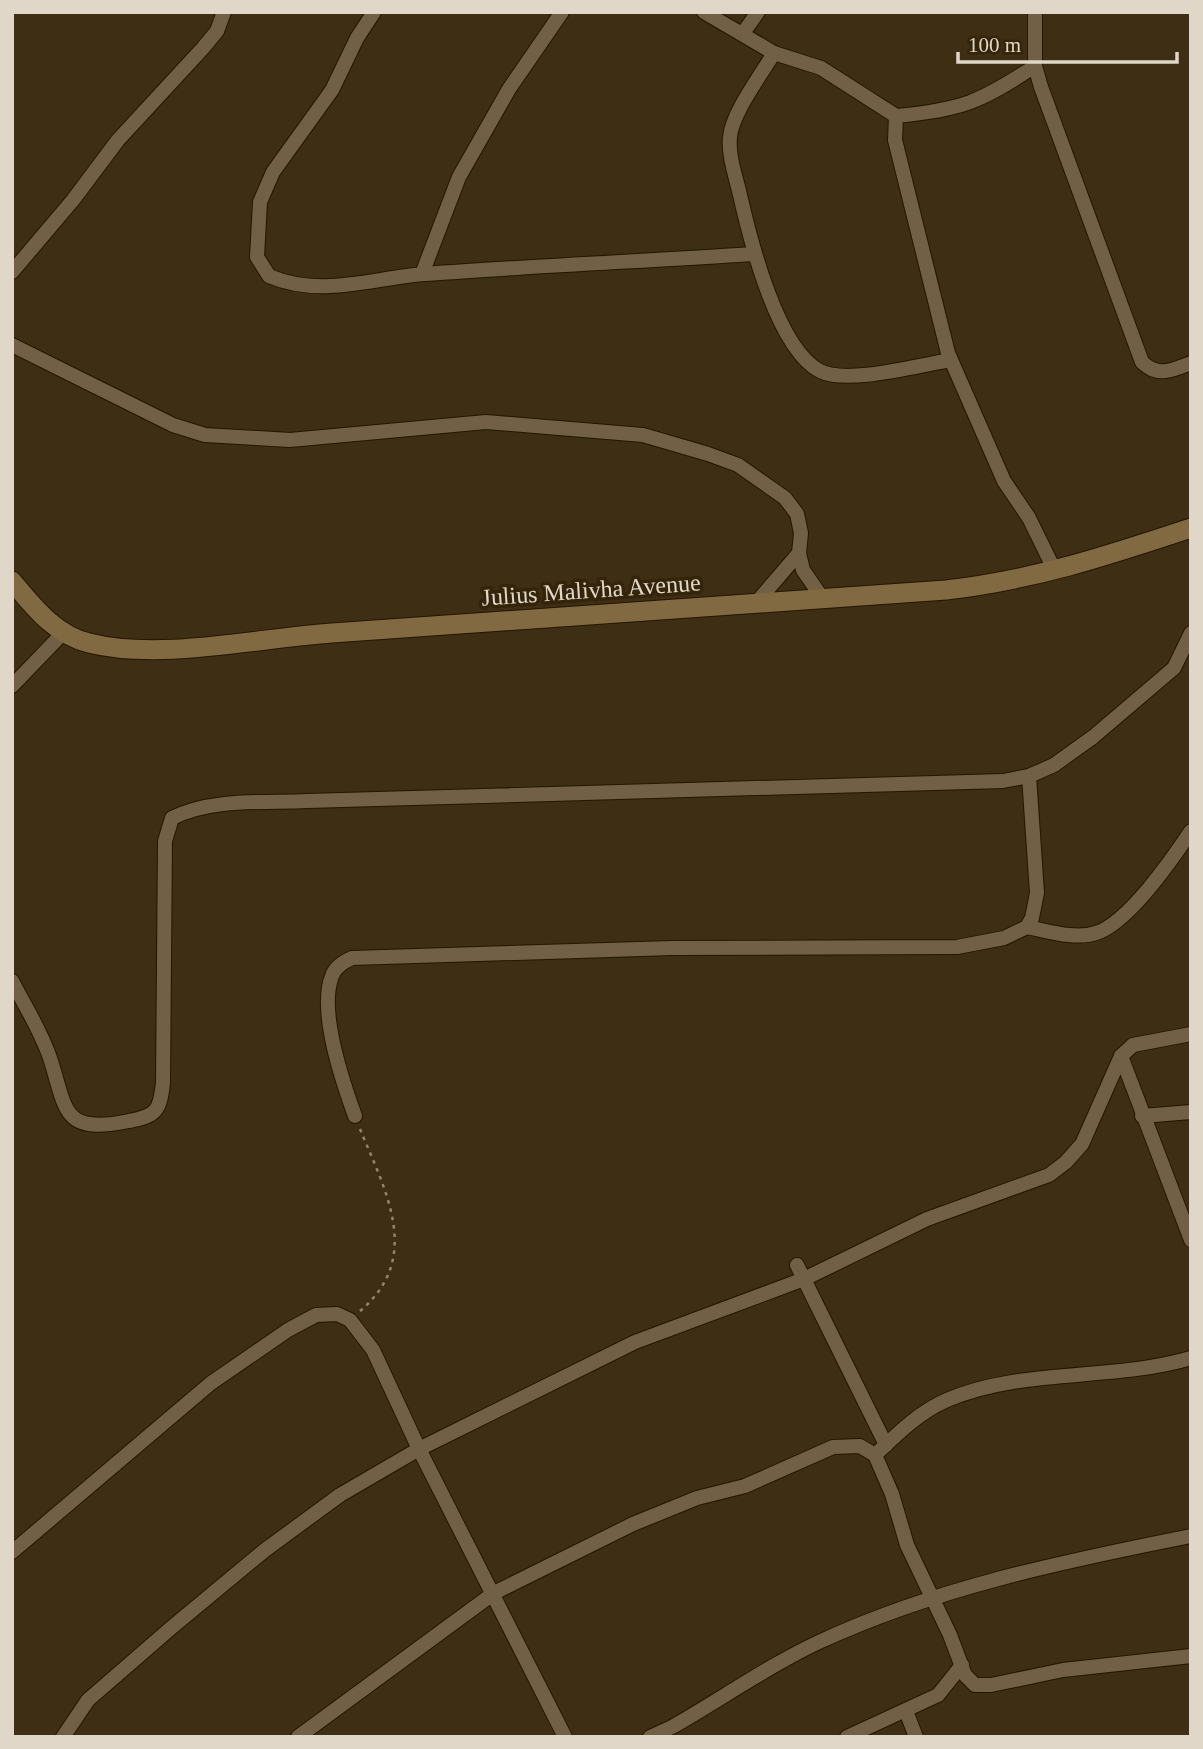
<svg xmlns="http://www.w3.org/2000/svg" width="1203" height="1749" viewBox="0 0 1203 1749" font-family="Georgia,serif">
  <rect width="100%" height="100%" fill="#3e2e14"/>
  <g fill="none" stroke-linecap="round" stroke-linejoin="round">
    <g stroke="#241600" stroke-width="16">
      <g id="street">
        <path d="M374 12 357 38 332 90 273 172 260 202 257 257 269 276C320 298 372 278 425 274 535 266 645 261 754 254"/>
        <polyline points="704,12 774,53 821,68 896,116"/>
        <path d="M1035 12V66L1041 87 1142 362C1158 378 1172 370 1191 363"/>
        <polyline points="743,33 758,12"/>
        <path d="M774 53C761 75 732 113 730 137 728 156 736 177 740 195 750 239 777 349 820 371 847 385 919 365 951 360"/>
        <path d="M1035 66C980 102 962 110 896 116L895 140 948 353 1004 481 1029 518 1055 571"/>
        <polyline points="12,272 73,200 118,140 203,48 217,31 224,12"/>
        <polyline points="422,274 459,177 509,89 562,12"/>
        <polyline points="12,345 173,425 205,435 290,440 486,422 643,435 708,454 738,465 785,498 797,514 801,533 799,553 756,603"/>
        <polyline points="799,553 803,570 823,599"/>
        <polyline points="12,686 63,633"/>
        <path d="M1027 927C1048 931 1075 940 1096 933 1128 923 1173 858 1191 831"/>
        <path d="M12 981C25 1006 41 1031 50 1058 67 1110 61 1135 129 1121 157 1116 160 1110 163 1083L165 841 172 818C212 798 264 803 307 801L1003 781 1029 776 1054 765 1093 737 1174 668 1191 633"/>
        <polyline points="1121,1056 1191,1240"/>
        <path d="M355 1116C343 1083 318 1011 332 976 335 967 343 962 352 958L672 948 957 947 1004 938 1027 927 1032 918 1037 893 1029 776"/>
        <polyline points="1142,1116 1191,1112"/>
        <polyline points="797,1265 886,1445"/>
        <polyline points="875,1455 892,1494 907,1545 950,1635 965,1675 975,1685 991,1685 1063,1670 1191,1656"/>
        <polyline points="12,1552 211,1383 288,1330 316,1315 337,1314 350,1320 373,1350 419,1449 565,1737"/>
        <polyline points="906,1711 916,1737"/>
        <polyline points="63,1737 88,1700 171,1628 265,1550 340,1495 419,1449 635,1342 804,1279 927,1219 1049,1175 1066,1162 1082,1144 1121,1056 1133,1045 1191,1034"/>
        <path d="M298 1737 494 1593 633 1524 697 1498 745 1486 833 1447 860 1446 875 1455C897 1434 919 1412 947 1400 1021 1368 1114 1381 1191 1358"/>
        <path d="M650 1737 672 1727C718 1701 771 1664 819 1642 935 1588 1065 1561 1191 1536"/>
        <polyline points="847,1737 938,1695 962,1665"/>
      </g>
    </g>
    <g stroke="#241600" stroke-width="21">
      <path id="secondary" d="M12 581C33 606 55 635 89 643 160 661 258 638 332 633 536 618 741 604 946 590 1034 580 1106 556 1191 528"/>
    </g>
    <path stroke="#938671" stroke-width="2.5" stroke-dasharray="3.5 5" stroke-linecap="butt" d="M360 1129C386 1192 423 1258 360 1311"/>
    <use href="#street" stroke="#716045" stroke-width="14"/>
    <use href="#secondary" stroke="#816941" stroke-width="19"/>
  </g>
  <g text-anchor="middle" dominant-baseline="central" stroke-width="7" stroke-linejoin="round" paint-order="stroke">
    <g font-size="24" fill="#e1d7c8" stroke="#33240a">
      <text transform="translate(591 590) rotate(-4)">Julius Malivha Avenue</text>
    </g>
  </g>
  <rect width="1203" height="1749" fill="none" stroke="#e1d7c8" stroke-width="28"/>
  <path d="M958 52v10h219v-10" fill="none" stroke="#e1d7c8" stroke-width="3.5"/>
  <text x="968" y="52" font-size="21" fill="#e1d7c8" stroke="#33240a" stroke-width="5" paint-order="stroke">100 m</text>
</svg>
